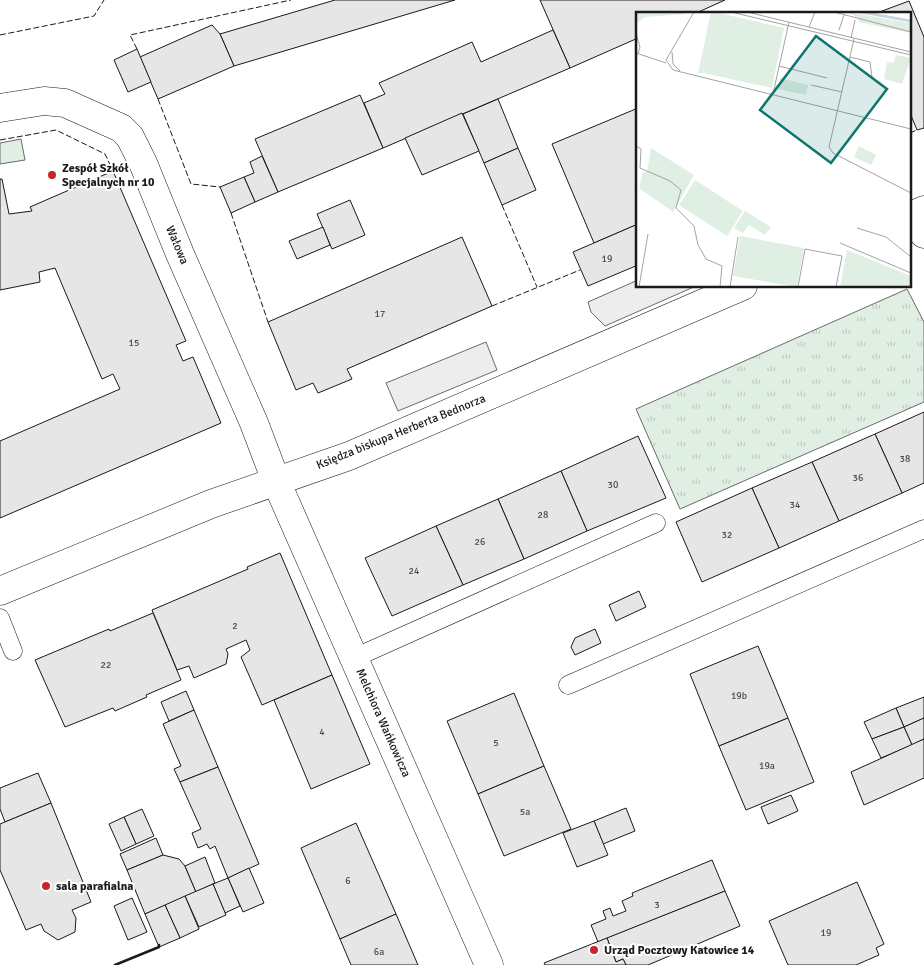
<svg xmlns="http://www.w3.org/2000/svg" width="924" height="965" viewBox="0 0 924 965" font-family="Signika,sans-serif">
  <defs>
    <pattern id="park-tufts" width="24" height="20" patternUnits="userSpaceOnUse" patternTransform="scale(1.25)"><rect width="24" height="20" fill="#e0efe3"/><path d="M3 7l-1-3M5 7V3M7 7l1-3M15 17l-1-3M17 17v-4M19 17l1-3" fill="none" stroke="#c0ccc2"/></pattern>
  </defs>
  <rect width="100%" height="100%" fill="#fff"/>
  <polygon fill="#e0efe3" stroke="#6a6a6a" points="21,139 25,160 0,164 0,143"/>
  <polygon fill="url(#park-tufts)" stroke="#6a6a6a" points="907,289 924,322 924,402 680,509 636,409"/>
  <g fill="#ededed" stroke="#6a6a6a">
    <polygon points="638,280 638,286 696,286 605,326 591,312 588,302"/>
    <polygon points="486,342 497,370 398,411 386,383"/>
  </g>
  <g fill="#e6e6e6" stroke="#1a1a1a">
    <polygon points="335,0 455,0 234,66 220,34"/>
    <polygon points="540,0 725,0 694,14 638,14 638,38 570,68"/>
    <polygon points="909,1 924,37 924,128 917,130 910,113 910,14 874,14"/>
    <polygon points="212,25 220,34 234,66 158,99 140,57"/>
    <polygon points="553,30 570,68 383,148 364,103 385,94 379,83 472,42 481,62"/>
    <polygon points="137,49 151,82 128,92 114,60"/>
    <polygon points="360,95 383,148 278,192 255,139"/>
    <polygon points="498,99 518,148 484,163 463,114"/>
    <polygon points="638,108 638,224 594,243 552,144"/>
    <polygon points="462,113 479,151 422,175 405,138"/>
    <polygon points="518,148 536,190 502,205 484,163"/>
    <polygon points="262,156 278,192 255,202 244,177 254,173 250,162"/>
    <polygon points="113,171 186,341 176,345 183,361 193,357 221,423 0,518 0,441 120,389 113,374 102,379 55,268 39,272 40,282 0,290 0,179 2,179 9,214 32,211 30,207"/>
    <polygon points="244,177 255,202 231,213 220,187"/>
    <polygon points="350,200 365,235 332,249 317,214"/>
    <polygon points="638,224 638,265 588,286 573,252"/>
    <polygon points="323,227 330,245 297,259 289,241"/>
    <polygon points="462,237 492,306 347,369 352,379 318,393 313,383 296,390 268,322"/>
    <polygon points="924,412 924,483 902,493 875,434"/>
    <polygon points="875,434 902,493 839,521 812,462"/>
    <polygon points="638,436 666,498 587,531 561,471"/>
    <polygon points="812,462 839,521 779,548 752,488"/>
    <polygon points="561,471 587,531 524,559 498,499"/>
    <polygon points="752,488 779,548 702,582 676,522"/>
    <polygon points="498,499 524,559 463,585 436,526"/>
    <polygon points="436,526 463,585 392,616 365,558"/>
    <polygon points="280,553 332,675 262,705 241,657 250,650 246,640 226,649 228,654 226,664 194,678 189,666 177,670 152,610 248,569 247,567"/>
    <polygon points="639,591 646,607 616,621 609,605"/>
    <polygon points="153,613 181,680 146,695 147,697 115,711 113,708 65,727 35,660 109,629 110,631"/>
    <polygon points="595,629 601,643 575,655 571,647 575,638"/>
    <polygon points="758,646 788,718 719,746 690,674"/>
    <polygon points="332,675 370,764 311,789 274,700"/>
    <polygon points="186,691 194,710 169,721 161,702"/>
    <polygon points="514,693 544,766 478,794 447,721"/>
    <polygon points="924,697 924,718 904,727 896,708"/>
    <polygon points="896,708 904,727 872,739 864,722"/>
    <polygon points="194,710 218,767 180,782 174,769 181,766 163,724"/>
    <polygon points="788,718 814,782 746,810 719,746"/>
    <polygon points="924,718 924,739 912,745 904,727"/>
    <polygon points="904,727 912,745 881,758 872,739"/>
    <polygon points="924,739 924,778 864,805 851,772"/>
    <polygon points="544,766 571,829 504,856 478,794"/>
    <polygon points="218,767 259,864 228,878 215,846 210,849 207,844 198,848 192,833 201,829 180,782"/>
    <polygon points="38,773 51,803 5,822 0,809 0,788"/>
    <polygon points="791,795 798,811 768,824 761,807"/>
    <polygon points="51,803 91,902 72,910 76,918 75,932 58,940 44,931 41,924 26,930 0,870 0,824"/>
    <polygon points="626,808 635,831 603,844 594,821"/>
    <polygon points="142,809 154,836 136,844 124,817"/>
    <polygon points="124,817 136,844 121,851 109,824"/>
    <polygon points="594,821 608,855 577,867 563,833"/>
    <polygon points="356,823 396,914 340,939 301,848"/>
    <polygon points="156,838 163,855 127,870 120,854"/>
    <polygon points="163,855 179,859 185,866 196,892 145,914 127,870"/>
    <polygon points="205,857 215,883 196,892 185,866"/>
    <polygon points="712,860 725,891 598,942 591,925 606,919 603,911 610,908 613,916 626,911 622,901 633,896 632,893"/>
    <polygon points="249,868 264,903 243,912 228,878"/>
    <polygon points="228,878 240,906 225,913 213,884"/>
    <polygon points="857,882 884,944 876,948 879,955 856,965 788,965 769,921"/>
    <polygon points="213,884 226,915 199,927 185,896"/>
    <polygon points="725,891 740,926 648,965 626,965 623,959 616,962 607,938"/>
    <polygon points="185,896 199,929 180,938 165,905"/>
    <polygon points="132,898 147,932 128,940 114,906"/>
    <polygon points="165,905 180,938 159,947 145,914"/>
    <polygon points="396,914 418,965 351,965 340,939"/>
    <polygon points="607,938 616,962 623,959 626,965 545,965 544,963"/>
  </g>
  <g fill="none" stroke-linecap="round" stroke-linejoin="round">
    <g stroke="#1a1a1a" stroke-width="19">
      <g id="lane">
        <polyline points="0,618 13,651"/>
        <polyline points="354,658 656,523"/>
        <polyline points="568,685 924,529"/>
      </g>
    </g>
    <g stroke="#1a1a1a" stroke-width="29">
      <g id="street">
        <polyline points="0,108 44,101 65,103 121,128 130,137 143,163 180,254 254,423 276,481 489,965"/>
        <polyline points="915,214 924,234"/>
      </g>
    </g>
    <g stroke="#1a1a1a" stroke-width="29">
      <g id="secondary">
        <polyline points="910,216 924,210"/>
        <polyline points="0,591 211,504 349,456 743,286"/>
      </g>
    </g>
    <use href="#lane" stroke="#fff" stroke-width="18"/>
    <use href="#street" stroke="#fff" stroke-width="28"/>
    <use href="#secondary" stroke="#fff" stroke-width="28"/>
    <g stroke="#1a1a1a" stroke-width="1" stroke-dasharray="6 2.5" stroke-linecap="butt">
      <polyline points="0,35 94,16 104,0"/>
      <polyline points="137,49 130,35 291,0"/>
      <polyline points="158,99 191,184 220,187"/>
      <polyline points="910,133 917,130"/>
      <polyline points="0,140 56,130 105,154 113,171"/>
      <polyline points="502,205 537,287"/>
      <polyline points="231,213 268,322"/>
      <polyline points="492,306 580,270"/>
    </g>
    <polyline stroke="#1a1a1a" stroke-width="2.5" points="115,965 159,947 159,945"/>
  </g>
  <g fill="#c62828" stroke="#fff" stroke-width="2">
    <circle cx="52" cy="175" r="5"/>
    <circle cx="46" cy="886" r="5"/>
    <circle cx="594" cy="950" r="5"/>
  </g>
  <g text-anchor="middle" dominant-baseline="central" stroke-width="4" stroke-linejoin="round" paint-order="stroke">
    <g font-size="10" fill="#4d4d4d">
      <text x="607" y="259">19</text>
      <text x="380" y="314">17</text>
      <text x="134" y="343">15</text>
      <text x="905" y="459">38</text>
      <text x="858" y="478">36</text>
      <text x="613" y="485">30</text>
      <text x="795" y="505">34</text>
      <text x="543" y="515">28</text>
      <text x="727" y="535">32</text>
      <text x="480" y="542">26</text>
      <text x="414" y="571">24</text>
      <text x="235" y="626">2</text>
      <text x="106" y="665">22</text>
      <text x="739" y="696">19b</text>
      <text x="322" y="732">4</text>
      <text x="496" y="743">5</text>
      <text x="767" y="766">19a</text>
      <text x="525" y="812">5a</text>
      <text x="348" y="881">6</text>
      <text x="657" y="905">3</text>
      <text x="826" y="933">19</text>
      <text x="379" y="952">6a</text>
    </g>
    <g font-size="12" font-weight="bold" fill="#1a1a1a" stroke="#fff" text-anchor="start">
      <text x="62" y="168">Zespół Szkół<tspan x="62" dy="14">Specjalnych nr 10</tspan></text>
      <text x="56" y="886">sala parafialna</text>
      <text x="604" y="950">Urząd Pocztowy Katowice 14</text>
    </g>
    <g font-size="12" fill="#1a1a1a" stroke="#fff">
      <text transform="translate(177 245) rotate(67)">Wałowa</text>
      <text transform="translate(401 432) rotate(-22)">Księdza biskupa Herberta Bednorza</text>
      <text transform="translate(383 723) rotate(66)">Melchiora Wańkowicza</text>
    </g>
  </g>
  <g transform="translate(636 12)">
    <rect width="275" height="275" fill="#fff"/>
    <path d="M75 0H79L67 61H62ZM211 0 275 11V21L222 10 223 6ZM223 134 240 143 235 153 218 145ZM15 136 58 163 37 200 3 176 7 160H11ZM59 168 107 199 91 224 43 193ZM109 199 135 215 129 223 113 213 107 221 98 216ZM104 224 168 236 161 275 97 264Z" fill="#e0efe3"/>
    <path d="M0 0H49V2L9 5 0 12Z" fill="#e0efe3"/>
    <path d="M79 0 148 16 136 76 67 61ZM260 43 275 46 266 72 248 67 251 50 257 51ZM144 66 172 73 170 83 142 77ZM211 238 275 264V275H204Z" fill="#e0efe3"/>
    <path fill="none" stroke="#c6d2dc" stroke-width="2.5" d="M225 0 275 9"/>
    <path fill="none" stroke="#a3a3a3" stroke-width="1" d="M58 0 30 48 37 58 275 117M95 0 275 43M111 0 275 40M198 0 275 20M173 15 179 0M203 18 208 3M0 21 4 35 2 42M215 26 219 8M218 27 193 135 197 141 275 181M36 40 37 52 44 59M0 41 30 51M214 45 234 50 236 65M143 54 191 66M175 73 206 80M137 82 153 10M0 134 5 137 4 156 34 169 45 178 40 196 58 214 62 233 70 247 86 254 84 275M221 216 250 225 275 245M204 231 275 261M3 275 12 222M94 275 102 225M162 275 169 237 206 244 200 275"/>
    <path fill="#0f766e" fill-opacity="0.15" stroke="#0f766e" stroke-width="2.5" d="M180 24 251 77 195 151 124 98Z"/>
    <rect width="275" height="275" fill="none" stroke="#1a1a1a" stroke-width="2.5"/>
  </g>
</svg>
